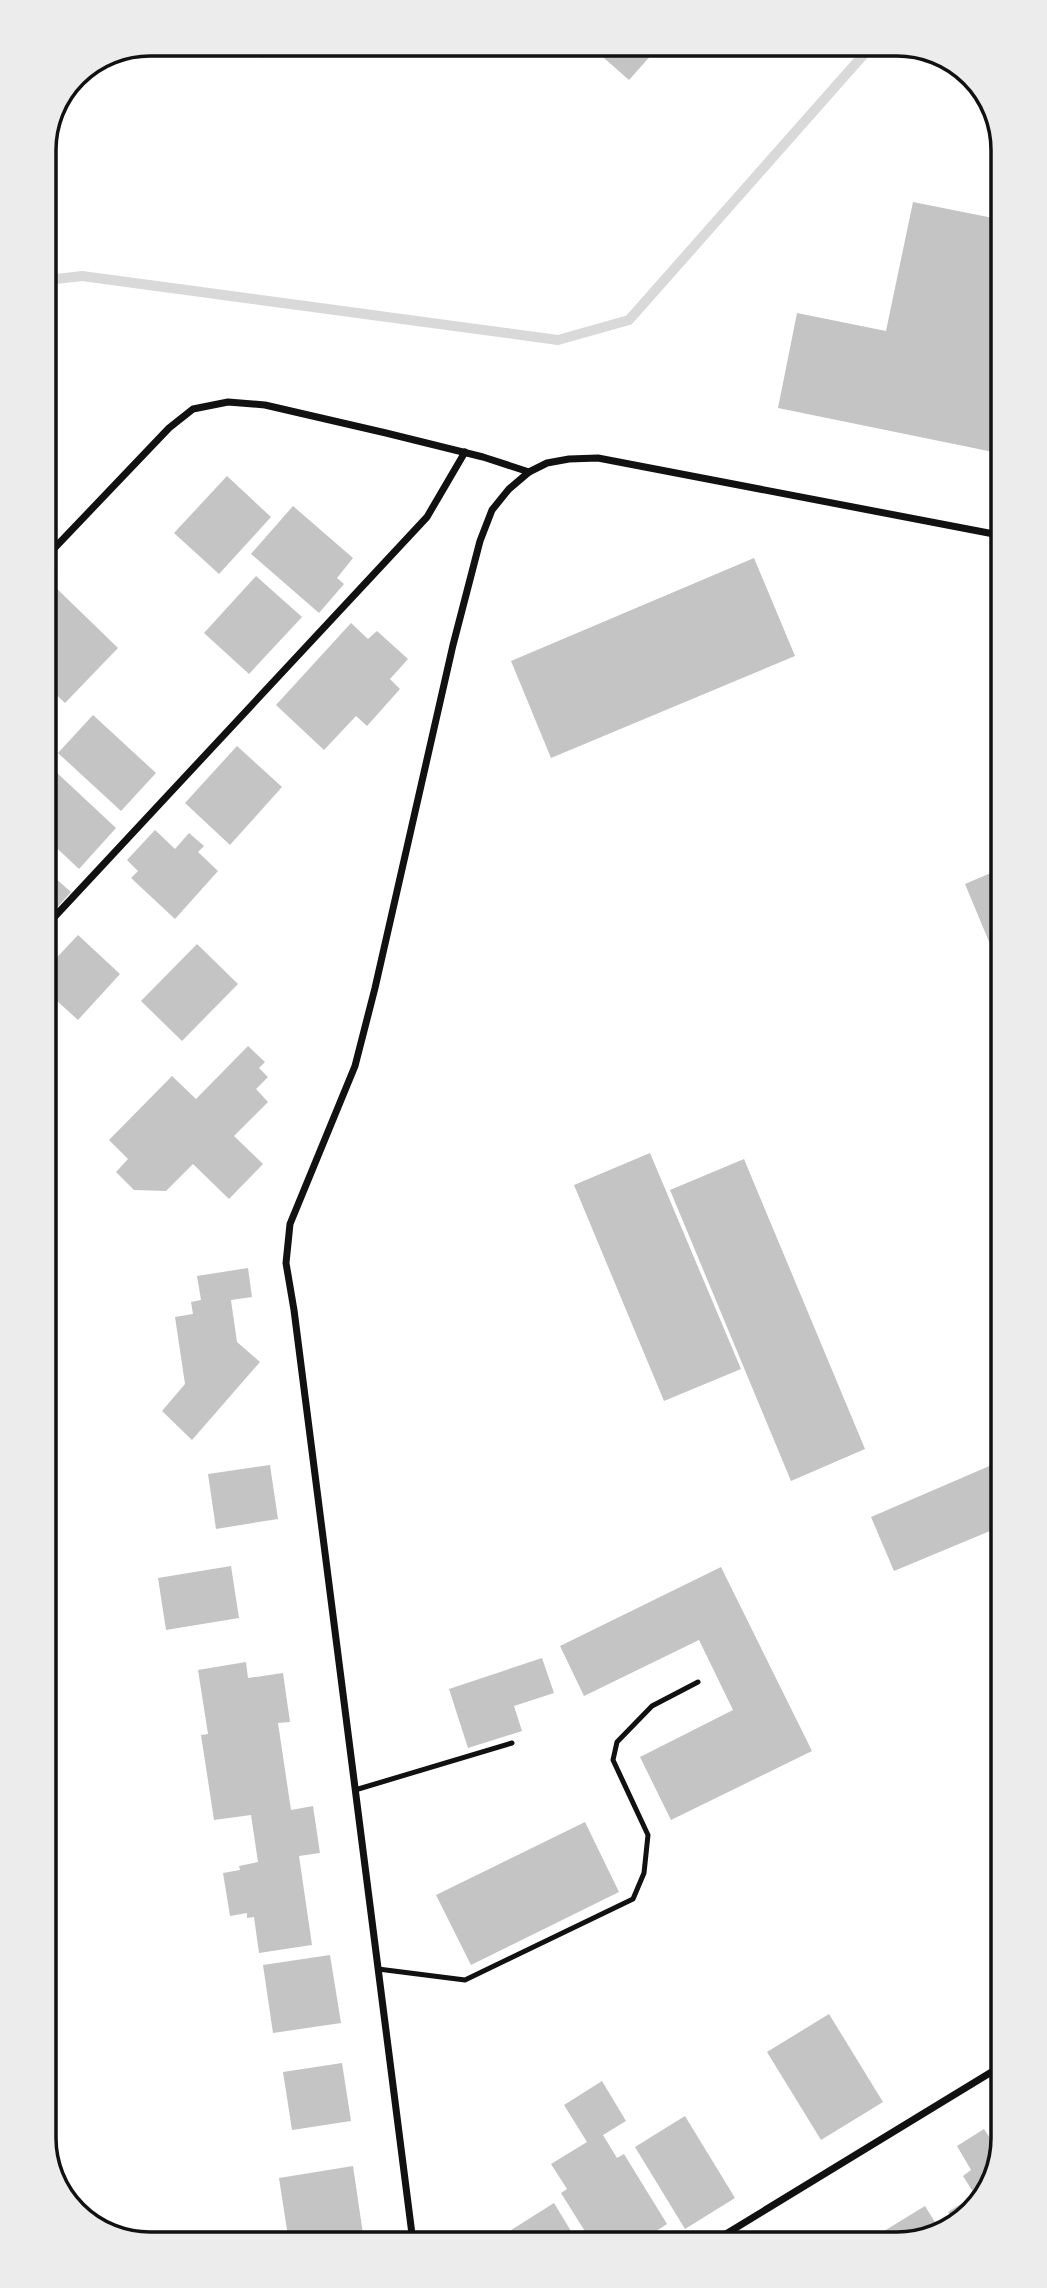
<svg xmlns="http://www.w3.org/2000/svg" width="1047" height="2288" viewBox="0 0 1047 2288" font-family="'IBM Plex Serif',serif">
  <rect width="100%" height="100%" fill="#fff"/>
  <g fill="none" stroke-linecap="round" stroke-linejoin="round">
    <polyline stroke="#d9d9d9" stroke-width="10" points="44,282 47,280 82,276 558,340 629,320 873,44"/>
  </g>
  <g fill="#c4c4c4">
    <polygon points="231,44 270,44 263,58"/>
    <polygon points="588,44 661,44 629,80"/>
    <polygon points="913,202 998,219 998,453 778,408 797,313 886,331"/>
    <polygon points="227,476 271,517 219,574 174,533"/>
    <polygon points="293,506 353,558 337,578 344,584 319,613 251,554"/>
    <polygon points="754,558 795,656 551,758 511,661"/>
    <polygon points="256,576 302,617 249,674 204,633"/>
    <polygon points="52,584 118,648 65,703 45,684 45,591"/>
    <polygon points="351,623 368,639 377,631 408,659 390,679 400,689 367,726 356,716 324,750 276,705"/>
    <polygon points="93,715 156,773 121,811 58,753"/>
    <polygon points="237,746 282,787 230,845 185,803"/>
    <polygon points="55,771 116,828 79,869 46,838 46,781"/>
    <polygon points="155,830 175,849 189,833 204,846 198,852 218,871 175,919 131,878 138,871 127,860"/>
    <polygon points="1000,869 1000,968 965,884"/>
    <polygon points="46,870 71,892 46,920"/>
    <polygon points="78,935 120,974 78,1020 46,991 46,969"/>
    <polygon points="197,944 238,984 182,1041 141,1001"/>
    <polygon points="248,1046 265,1062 259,1068 268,1077 256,1089 268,1102 234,1136 263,1164 229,1199 193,1164 166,1191 134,1190 116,1172 128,1159 109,1140 172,1076 196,1099"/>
    <polygon points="650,1153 741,1369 664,1401 574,1185"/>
    <polygon points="744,1159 865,1449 791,1481 670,1190"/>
    <polygon points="248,1268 252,1297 231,1300 237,1342 260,1362 192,1440 162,1411 185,1384 175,1317 193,1314 191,1302 201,1300 197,1276"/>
    <polygon points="1001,1461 1002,1526 894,1571 871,1517"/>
    <polygon points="270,1465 278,1519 216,1529 208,1474"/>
    <polygon points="231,1566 239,1618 166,1630 158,1578"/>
    <polygon points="721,1567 812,1751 671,1820 640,1757 733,1710 699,1640 584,1696 560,1646"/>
    <polygon points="542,1658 554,1693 514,1706 522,1731 468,1748 449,1689"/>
    <polygon points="246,1662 248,1678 283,1673 290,1722 278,1723 291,1810 313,1806 320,1853 299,1856 312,1945 259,1953 254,1917 247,1918 247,1913 230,1916 223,1873 240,1870 239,1866 258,1862 251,1815 214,1820 201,1735 208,1734 198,1670"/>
    <polygon points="585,1822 619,1892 471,1965 436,1895"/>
    <polygon points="330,1955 341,2023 273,2033 263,1965"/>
    <polygon points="829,2014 883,2102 821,2140 767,2052"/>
    <polygon points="342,2063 351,2121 292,2130 283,2072"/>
    <polygon points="602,2081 626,2121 603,2135 617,2158 624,2154 667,2224 641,2241 591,2241 561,2193 567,2189 551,2164 587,2142 564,2105"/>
    <polygon points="685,2116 735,2198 685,2229 635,2147"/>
    <polygon points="984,2129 999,2152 982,2203 954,2222 948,2212 975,2195 963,2176 971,2170 957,2146"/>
    <polygon points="353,2166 363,2234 308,2243 289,2243 279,2178"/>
    <polygon points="554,2203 577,2241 503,2241 500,2237"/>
    <polygon points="925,2206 941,2232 932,2239 871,2239"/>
  </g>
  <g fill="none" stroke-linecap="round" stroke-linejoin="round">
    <g stroke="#111" stroke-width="5">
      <polyline points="355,1790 512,1743"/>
      <polyline points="378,1969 465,1980 633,1899 644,1873 648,1835 613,1760 617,1742 652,1706 698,1682"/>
    </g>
    <g stroke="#111" stroke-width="7">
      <polyline points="45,558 169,428 193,409 228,402 265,405 386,433 483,457 529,472"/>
      <polyline points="46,926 427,517 465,452"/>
      <polyline points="716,2240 1003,2065"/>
      <polyline points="413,2242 294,1310 286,1263 290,1224 355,1066 375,988 453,645 480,541 492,510 509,489 529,472 547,463 569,459 598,458 999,535"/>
    </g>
  </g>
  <path d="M0 0H1047V2288H0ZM150 56H897A94 94 0 0 1 991 150V2138A94 94 0 0 1 897 2232H150A94 94 0 0 1 56 2138V150A94 94 0 0 1 150 56Z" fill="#ececec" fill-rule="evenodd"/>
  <path fill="none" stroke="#111" stroke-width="3.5" d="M150 56H897A94 94 0 0 1 991 150V2138A94 94 0 0 1 897 2232H150A94 94 0 0 1 56 2138V150A94 94 0 0 1 150 56Z"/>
</svg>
